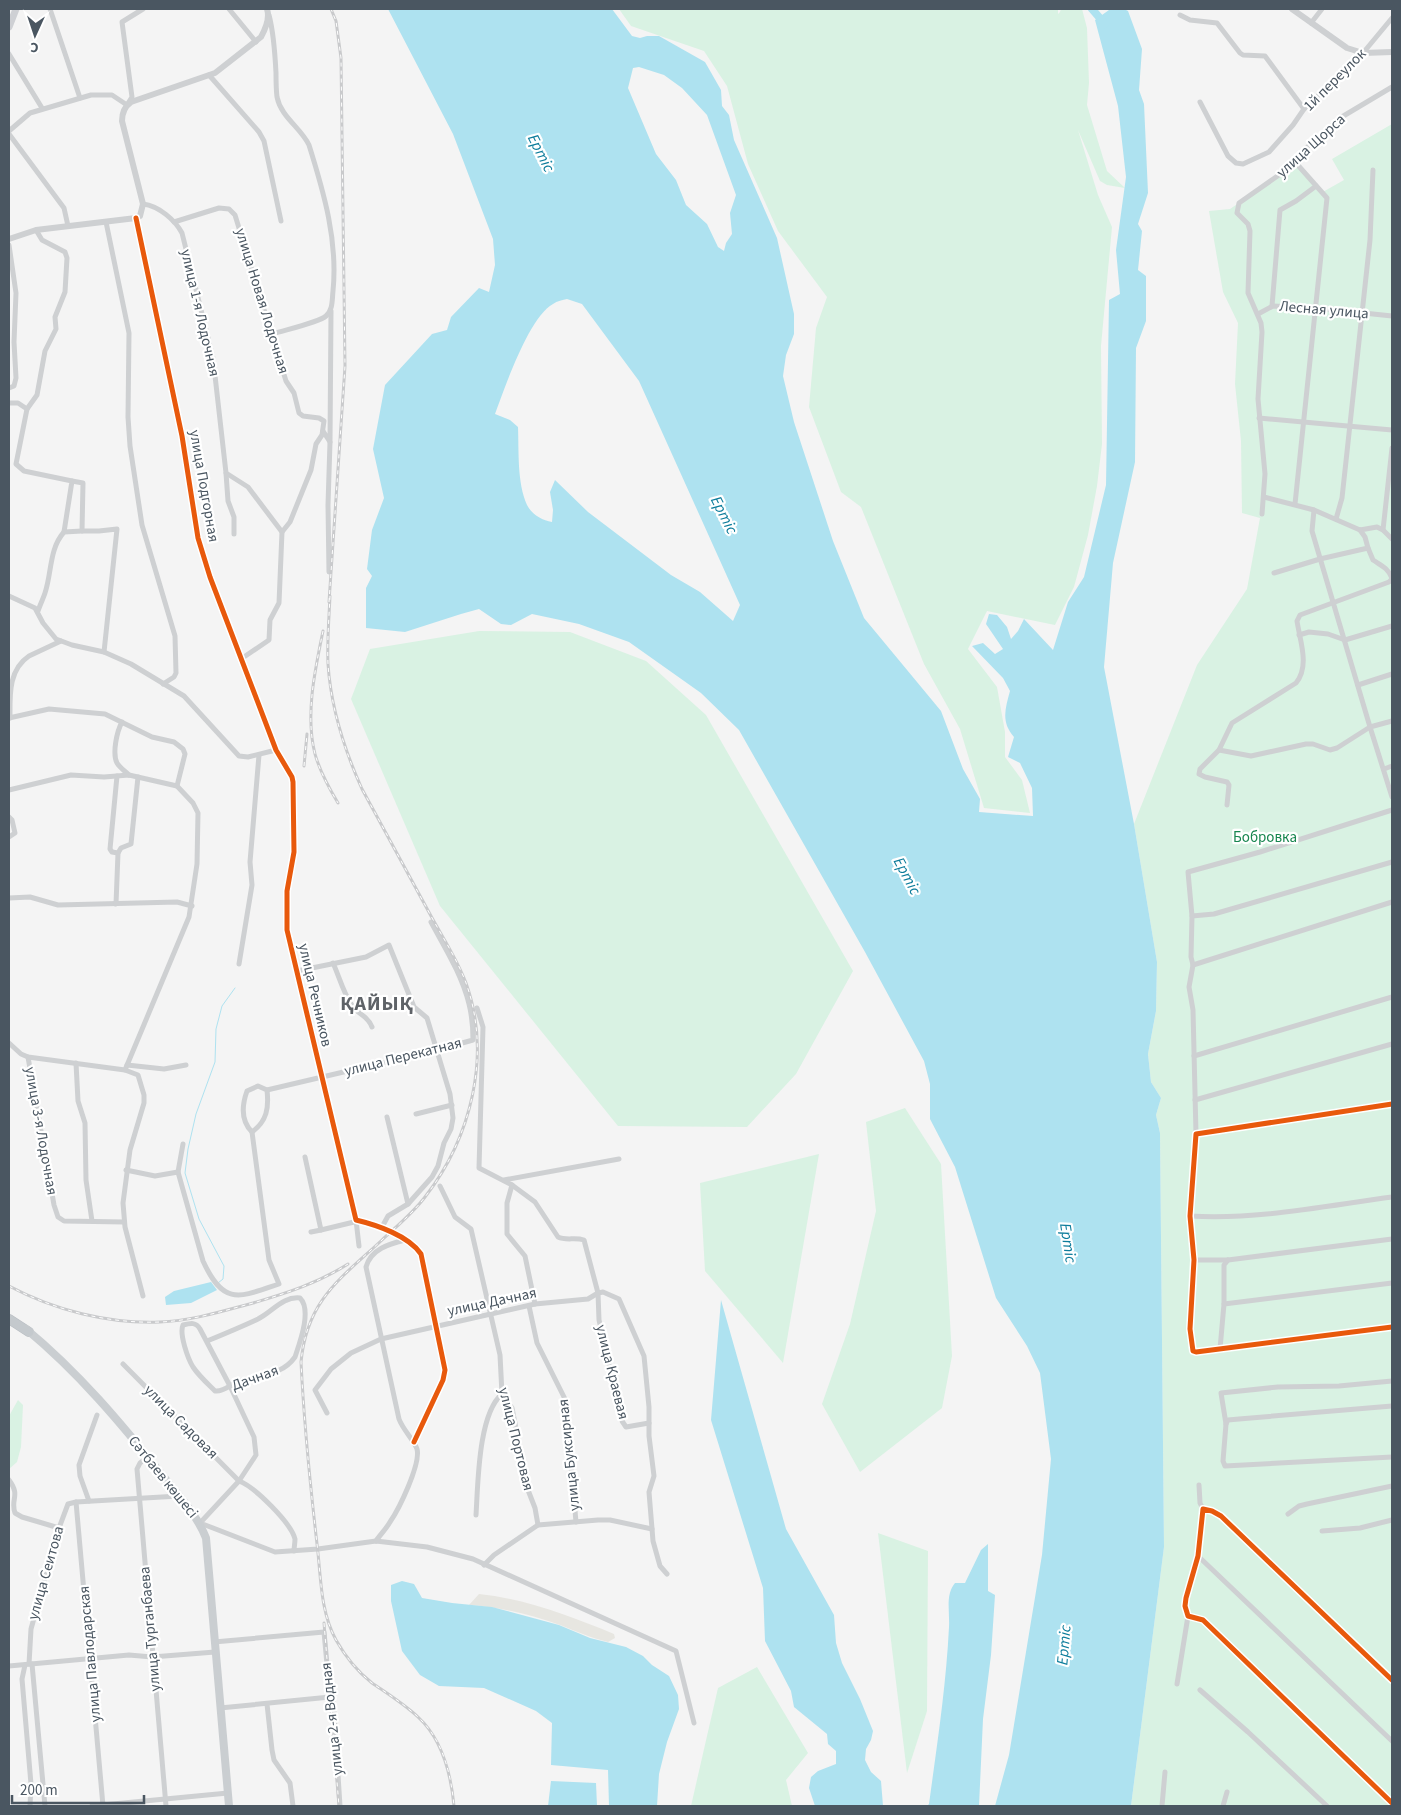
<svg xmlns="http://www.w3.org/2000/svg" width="1401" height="1815" viewBox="0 0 1401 1815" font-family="'Source Sans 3',sans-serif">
  <rect width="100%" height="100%" fill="#f4f4f4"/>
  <g fill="#d9f2e3">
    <polygon points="619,9 1058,9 1058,14 1060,12 1061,9 1082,9 1087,28 1089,83 1087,105 1107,171 1125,188 1107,185 1100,181 1078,130 1098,195 1112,227 1101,346 1102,444 1097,486 1088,535 1074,587 1055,625 987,611 968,649 997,687 1005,732 1005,757 1022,780 1030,813 984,808 960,729 924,664 861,507 841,492 809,407 816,328 827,297 778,231 748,164 727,86 704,51 631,26"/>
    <polygon points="1392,124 1392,1806 1131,1806 1164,1547 1160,1133 1156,1115 1161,1098 1151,1082 1148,1054 1156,1011 1157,962 1134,824 1197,665 1247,589 1260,518 1242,513 1241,441 1235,384 1238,323 1223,292 1209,211 1230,209 1296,164 1321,193 1344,180 1332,159"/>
    <polygon points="479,631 570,632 646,661 706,715 853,971 796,1074 747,1127 618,1126 440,906 351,699 370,649"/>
    <polygon points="905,1108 941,1164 952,1356 942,1408 860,1472 822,1404 850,1324 876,1211 866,1122"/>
    <polygon points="819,1154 783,1363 705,1271 700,1183"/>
    <polygon points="18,1400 23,1405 21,1447 17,1462 9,1469 9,1416"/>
    <polygon points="878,1533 928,1551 927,1711 907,1773"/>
    <polygon points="757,1667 808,1753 786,1780 792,1806 691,1806 718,1688"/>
  </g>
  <path fill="#e7e6e1" d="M479 1594C526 1599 570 1616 614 1634L615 1638 608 1642C591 1638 576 1631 560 1625 532 1615 500 1607 469 1605Z"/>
  <g fill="#aee2f0" fill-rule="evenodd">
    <path d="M388 9H612L632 36 640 38 647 36H659L705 62 721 90 722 106 729 115 734 140 777 238 794 314V334L786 355 783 376 794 422 833 541 864 618 941 711 963 769 980 799 979 812 1033 816 1032 788 1020 763 1008 757 1014 737C1001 722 1005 709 1010 691L1003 678 972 646 983 643 995 654 1003 649 986 624 989 614 997 615 1007 627 1011 639 1018 631 1024 619 1053 650 1068 602 1084 577 1106 485 1109 300 1120 294 1116 250 1126 177 1118 106 1095 20 1109 10 1124 9 1128 11 1142 49 1139 90 1144 104 1148 193 1138 224 1142 231 1138 270 1146 276V321L1136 348 1135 462 1113 563 1104 667 1134 824 1157 962 1156 1011 1148 1054 1151 1082 1161 1098 1156 1115 1160 1133 1164 1547 1131 1806H995L1009 1755 1042 1555 1051 1459 1040 1373 1027 1346 996 1298 955 1167 930 1119V1084L924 1061 865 952 739 730 701 693 629 642 579 624 532 614 511 625 501 624 479 609 461 614 405 632 366 628V588L372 576 367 569 372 530 384 498 373 449 385 385 432 334 447 330 451 317 479 288 489 292 495 265 493 239 453 134ZM639 67 664 75 682 88 707 115 736 195 730 213 732 234 726 243 724 251 718 247 707 224 686 205 676 180 656 154 628 88 633 68ZM567 299 582 304 639 381 740 605 733 621 700 592 671 575 588 512 555 480 550 492 553 510 552 522C542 520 532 515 527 505 517 482 519 452 518 427L510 420 495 414C505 387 529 317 553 304 557 301 563 300 567 299Z"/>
    <polygon points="211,1282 217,1290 191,1303 166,1305 165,1297 174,1291"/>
    <polygon points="721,1300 786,1529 834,1615 836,1643 842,1663 860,1699 873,1731 871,1740 866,1749 865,1760 871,1772 881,1781 883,1806 815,1806 809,1788 811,1777 818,1771 836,1764 836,1751 828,1744 827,1734 794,1707 791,1691 765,1641 763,1588 711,1420"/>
    <path d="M988 1544V1591L995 1595 991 1655 983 1719 979 1806H927L929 1804C937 1745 946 1687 949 1627 950 1612 945 1595 955 1583H965L981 1550Z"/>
    <polygon points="402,1581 414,1584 422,1598 452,1603 492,1607 559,1625 590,1638 626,1647 643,1656 652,1665 669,1676 678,1695 679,1709 667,1742 659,1774 657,1806 609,1806 608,1770 551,1765 552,1723 536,1711 484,1688 439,1686 420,1675 402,1651 391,1601 391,1585"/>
    <polygon points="551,1781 596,1783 597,1806 548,1806"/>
  </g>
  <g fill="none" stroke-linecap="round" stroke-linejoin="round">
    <polyline stroke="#aee2f0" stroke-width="1" points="218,1283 223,1279 224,1266 199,1219 185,1173 188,1149 196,1114 215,1062 216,1029 222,1006 235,988"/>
    <polyline stroke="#aee2f0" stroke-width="8" points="1092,9 1105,24"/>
    <g stroke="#b9bec3" stroke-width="10">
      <polyline id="trunk" points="9,1319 29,1332"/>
    </g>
    <g stroke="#ced0d2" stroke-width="5">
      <polyline points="50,9 80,98"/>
      <polyline points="229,9 256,42"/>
      <path d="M269 15C274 34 275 53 276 73 276 81 276 89 277 97 281 117 301 128 309 145 324 193 338 241 333 291 332 300 333 310 326 316 318 323 284 330 272 334"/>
      <polyline points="1180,15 1190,20 1217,23 1240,53 1243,55 1265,56 1304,109"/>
      <polyline points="1311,23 1322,9"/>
      <polyline points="9,54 42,108"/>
      <polyline points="209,75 259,132 264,141 281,221"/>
      <polyline points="1200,102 1228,156 1236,163 1243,164 1269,152 1293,125 1304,109 1363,53 1392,18"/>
      <polyline points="9,131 30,113 91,95 112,95 127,105 132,97 122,22 143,9"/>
      <polyline points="9,134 64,208 68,226"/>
      <path d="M143 204C159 206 175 220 182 233L213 358 226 473 248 487 282 532"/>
      <path d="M136 218 182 436 198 538 210 577 276 750 292 777 293 782 294 852 287 891V930L356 1220C377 1225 409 1236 421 1254L445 1370 443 1380 414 1442"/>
      <polyline points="106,222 129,333 128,417 130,446 142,525 175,636 176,673 174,677 163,684"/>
      <polyline points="174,222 219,208 229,209 235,215 286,381 294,393 299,413 303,416 319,418 324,421 322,435 316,444 311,470 290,522 282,532 279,603 270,620 269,640 241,659"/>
      <polyline points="36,230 42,240 65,252 67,258 65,292 55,317 56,329 45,351 37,395 27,409 16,464 24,471 72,481 64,532"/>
      <polyline points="9,245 16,293 14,342 16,378 14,386 9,388"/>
      <polyline points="1272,306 1280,210 1296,201 1316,186"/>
      <polyline points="1258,314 1273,306 1316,308 1392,316"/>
      <polyline points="9,403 18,403 27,409"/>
      <polyline points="1259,418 1392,430"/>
      <polyline points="323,431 330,442 331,311"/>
      <polyline points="226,473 228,501 234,517 234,534"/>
      <polyline points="72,481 83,483 82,531 99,531 117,529 104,652"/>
      <polyline points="1264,497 1314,510 1360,530 1377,527 1383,530 1392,539"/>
      <polyline points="1295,504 1327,198 1296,163"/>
      <polyline points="1314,510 1312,531 1370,727 1392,797"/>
      <polyline points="1262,514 1265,474 1258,399 1262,332 1261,323 1248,293 1250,231 1248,224 1237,213 1239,203 1296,163 1303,151 1340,118 1392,87"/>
      <polyline points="1336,519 1342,498 1370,240 1373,170"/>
      <polyline points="1383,530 1392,448"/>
      <path d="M1368 548 1373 560C1382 566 1388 568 1392 578"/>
      <polyline points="329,572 328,505 330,442"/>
      <polyline points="1274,573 1320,559 1368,548 1365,537 1360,530"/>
      <polyline points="9,596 35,608 43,623 56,639 72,645 104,652 131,664 184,696 239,756 248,757 276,750"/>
      <path d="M38 611C40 605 43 599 45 593 52 572 49 549 64 532L82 531"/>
      <polyline points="1299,635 1309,632 1328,634 1345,640 1392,626"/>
      <polyline points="1358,685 1392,674"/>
      <polyline points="9,718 49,709 105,714 152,737 174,742 183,749 185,754 177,786 193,803 198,813 197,864 189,917 125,1070 138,1075 144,1095 144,1103 130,1150 123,1203 125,1227 143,1296"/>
      <path d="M10 718C10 696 8 670 29 656L61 641"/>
      <path d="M122 722C117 731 112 753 117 763 120 768 125 771 129 775"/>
      <polyline points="1219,750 1251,756 1306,744 1313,744 1330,750 1337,748 1370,727 1392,721"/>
      <polyline points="1384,769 1392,766"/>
      <polyline points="117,776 110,849 112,852 118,853"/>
      <polyline points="9,790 71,775 104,777 129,775 177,786"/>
      <path d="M1227 805 1229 785 1227 782 1205 777 1199 774 1200 769 1219 750 1232 723 1296 683C1310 666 1300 641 1297 621L1300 615 1389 582 1392 579"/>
      <polyline points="9,817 12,820 15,833 9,837"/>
      <polyline points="9,898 30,897 58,905 177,902 192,906"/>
      <polyline points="116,904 118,853 121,848 131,844 138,777"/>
      <polyline points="1192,916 1214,914 1392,862"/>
      <path d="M333 963C339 976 343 992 351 1004 357 1015 367 1014 372 1027"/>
      <polyline points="239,964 252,885 250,862 259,755"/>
      <polyline points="1193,965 1392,902"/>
      <polyline points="297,971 366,957 389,945 414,1007 427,1018 450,1094 453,1118 451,1129 444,1143 438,1166 432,1177 408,1204 388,1216 382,1227"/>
      <path d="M477 1008 483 1027 479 1168 512 1185 535 1202 558 1237C566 1241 575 1237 584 1240L598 1293 603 1292 619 1299 644 1356 649 1407V1436L654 1476 649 1492 653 1541 660 1566 667 1574"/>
      <polyline points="9,1043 21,1054 28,1057 125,1070"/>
      <polyline points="1194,1056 1392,997"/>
      <polyline points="28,1057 54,1205 58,1217 64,1221 124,1222"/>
      <polyline points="76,1063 78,1101 85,1123 86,1180 92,1221"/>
      <polyline points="127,1065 164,1069 186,1065"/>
      <path d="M258 1086 267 1090C269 1108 267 1121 252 1132 241 1121 242 1105 247 1091Z"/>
      <path d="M267 1090 437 1050 473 1040C473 1028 472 1016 469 1004 462 975 445 948 431 922"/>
      <polyline points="1195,1100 1392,1044"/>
      <polyline points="1392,1104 1196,1134 1190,1216 1194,1260 1190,1329 1193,1351 1196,1352 1392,1327"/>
      <polyline points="416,1114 452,1105"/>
      <polyline points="387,1117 408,1204"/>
      <polyline points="1196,1134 1193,1010 1189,987 1193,965 1191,957 1192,916 1188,872 1260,852 1392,810"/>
      <path d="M183 1144 178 1172 203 1261C224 1307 240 1297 279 1284L269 1260 252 1132"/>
      <polyline points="305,1157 321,1230 354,1222 356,1220 359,1246"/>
      <polyline points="126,1170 155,1176 178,1172"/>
      <polyline points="504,1180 619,1159"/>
      <polyline points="512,1185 507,1203 507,1234 525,1256 535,1304"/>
      <polyline points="440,1186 455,1217 471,1229 500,1355 502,1394 512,1408 528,1490 535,1508 538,1525"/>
      <path d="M1190 1216C1258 1220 1325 1206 1392 1197"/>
      <polyline points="311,1232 321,1230"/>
      <polyline points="1194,1260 1228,1260 1392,1239"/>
      <polyline points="598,1293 599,1320 622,1421 626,1427 649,1423"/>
      <polyline points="1224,1304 1392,1283"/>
      <polyline points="529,1306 537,1343 565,1399 576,1522"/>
      <path d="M207 1341C224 1334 241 1327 258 1319 272 1312 283 1296 300 1298 312 1310 300 1342 295 1357 281 1377 258 1374 237 1382 230 1385 224 1392 215 1391 208 1384 199 1376 193 1367 188 1359 179 1334 183 1325 191 1323 196 1322 200 1329L230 1386 254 1437 256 1455 239 1481 200 1523 275 1552 318 1549 376 1541 427 1547 473 1559 676 1651 694 1723"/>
      <polyline points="1220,1349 1224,1304 1224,1265 1228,1260"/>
      <path d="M123 1364 239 1481C255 1487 291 1523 295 1539 295 1543 294 1548 294 1551"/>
      <polyline points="1392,1381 1339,1386 1278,1387 1221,1393 1226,1424 1223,1461 1225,1466 1392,1457"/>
      <polyline points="327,1413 315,1390 331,1369 351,1353 381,1339 535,1304 588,1299 598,1293"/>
      <polyline points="1226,1424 1228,1420 1239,1419 1392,1406"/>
      <polyline points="148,1457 140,1463 137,1469 166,1806"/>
      <path d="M9 1480C21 1496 10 1499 15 1513L22 1517 59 1528"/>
      <polyline points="1199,1485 1200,1503 1203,1509"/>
      <polyline points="89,1501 80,1476 79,1465 97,1415"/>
      <polyline points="76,1502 103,1806"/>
      <polyline points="1288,1514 1299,1506 1307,1504 1392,1486"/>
      <path d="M476 1515C478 1485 478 1414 502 1394"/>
      <polyline points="1322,1531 1360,1528 1392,1520"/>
      <path d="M376 1541C380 1535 386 1529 390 1522 399 1509 421 1464 417 1449 414 1440 403 1430 399 1419L366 1267C371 1249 389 1244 405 1240"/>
      <polyline points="1198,1556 1392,1741"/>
      <polyline points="484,1565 494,1555 538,1525 598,1520 610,1520 652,1529"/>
      <polyline points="214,1642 324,1632 330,1697 333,1697 340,1806"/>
      <polyline points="29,1664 31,1629 59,1528 68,1504 76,1502 179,1496"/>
      <polyline points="32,1664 45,1806"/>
      <polyline points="25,1665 22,1679 31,1784 30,1806"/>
      <polyline points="9,1666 129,1655 152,1657 215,1652"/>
      <polyline points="1392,1680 1221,1516 1212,1511 1203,1509 1198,1556 1186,1598 1185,1606 1188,1616 1203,1620 1392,1803"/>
      <polyline points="1177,1684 1188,1616"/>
      <polyline points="1200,1690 1248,1732 1327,1806"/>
      <polyline points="267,1704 272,1750 274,1760 290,1783 293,1806"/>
      <polyline points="220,1708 330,1697"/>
      <polyline points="92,1806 228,1793"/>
      <polyline points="1162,1806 1165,1772"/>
      <polyline points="1223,1806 1227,1792"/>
    </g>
    <g stroke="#ced0d2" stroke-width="6">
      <polyline points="1292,9 1347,48 1363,53 1392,52"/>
      <path d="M9 239 36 230 136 218 140 216 143 204 122 121C122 113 124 107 131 102L215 73 261 37C266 28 270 18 267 9"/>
    </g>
    <polyline stroke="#ced0d4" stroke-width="7" points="9,27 16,9"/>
    <path stroke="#caced1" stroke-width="8" d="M26 1329C78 1372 121 1423 163 1476 179 1496 197 1515 206 1538L229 1806"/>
    <use href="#trunk" stroke="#c4c9cd" stroke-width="9"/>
    <g stroke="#c9cacc" stroke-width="3">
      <g id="rail">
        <path d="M330 596C329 618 327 642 328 664 331 709 344 749 362 789 385 831 408 874 431 916 443 938 457 959 466 983 492 1055 471 1138 425 1197 413 1213 397 1226 382 1240 340 1279 307 1300 301 1362 304 1423 310 1483 317 1544 321 1576 320 1611 336 1640 345 1656 358 1672 372 1683 388 1694 404 1704 418 1717 443 1740 451 1774 454 1806"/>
        <polyline points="329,602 345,366 341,58 336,21 331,9"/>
        <path d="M323 631C315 670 305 715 315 754 320 772 329 788 338 803"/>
        <polyline points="304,766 307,734"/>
        <path d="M9 1286C54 1310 108 1324 160 1322 191 1321 223 1311 253 1303 287 1293 318 1283 348 1264"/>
        <polyline points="324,1623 339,1806"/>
      </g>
    </g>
    <use href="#rail" stroke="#fff" stroke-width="1" stroke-dasharray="4" stroke-linecap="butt"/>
    <g stroke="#fff" stroke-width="8">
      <g id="cycleway">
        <path d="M136 218 182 436 198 538 210 577 276 750 292 777 293 782 294 852 287 891V930L356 1220C377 1225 409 1236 421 1254L445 1370 443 1380 414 1442"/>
        <polyline points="1392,1104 1196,1134 1190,1216 1194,1260 1190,1329 1193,1351 1196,1352 1392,1327"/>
        <polyline points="1392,1680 1221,1516 1212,1511 1203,1509 1198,1556 1186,1598 1185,1606 1188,1616 1203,1620 1392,1803"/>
      </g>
    </g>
    <use href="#cycleway" stroke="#e8590c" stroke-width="5"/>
  </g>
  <g text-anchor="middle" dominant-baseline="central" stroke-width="4.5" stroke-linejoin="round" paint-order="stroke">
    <g font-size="15" fill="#4a5661" stroke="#fff">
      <text transform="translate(1335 80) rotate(-45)">1й переулок</text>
      <text transform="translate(1311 146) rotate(-42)">улица Щорса</text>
      <text transform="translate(262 301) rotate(73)">улица Новая Лодочная</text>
      <text transform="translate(1324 310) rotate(5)">Лесная улица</text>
      <text transform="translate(200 313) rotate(77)">улица 1-я Лодочная</text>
      <text transform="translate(204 486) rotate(80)">улица Подгорная</text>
      <text transform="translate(315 995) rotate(77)">улица Речников</text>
      <text transform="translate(403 1057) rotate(-14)">улица Перекатная</text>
      <text transform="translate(41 1131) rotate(80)">улица 3-я Лодочная</text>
      <text transform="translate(492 1302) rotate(-12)">улица Дачная</text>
      <text transform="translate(612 1372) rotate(76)">улица Краевая</text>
      <text transform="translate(255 1378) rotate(-20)">Дачная</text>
      <text transform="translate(181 1422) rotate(45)">улица Садовая</text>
      <text transform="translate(516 1439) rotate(76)">улица Портовая</text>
      <text transform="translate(569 1455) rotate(-96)">улица Буксирная</text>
      <text transform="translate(163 1477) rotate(51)">Сәтбаев көшесі</text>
      <text transform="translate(46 1573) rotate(-74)">улица Сеитова</text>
      <text transform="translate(150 1629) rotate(-95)">улица Турганбаева</text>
      <text transform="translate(90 1654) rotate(-95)">улица Павлодарская</text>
      <text transform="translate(332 1719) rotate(-96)">улица 2-я Водная</text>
    </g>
    <g font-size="15" fill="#17864f" stroke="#fff">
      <text x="1265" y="837">Бобровка</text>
    </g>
    <g font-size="16" font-style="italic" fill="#0c7c9b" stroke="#fff">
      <text transform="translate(541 153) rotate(63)">Ертіс</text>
      <text transform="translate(724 515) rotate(63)">Ертіс</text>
      <text transform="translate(907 876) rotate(62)">Ертіс</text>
      <text transform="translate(1068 1243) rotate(81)">Ертіс</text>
      <text transform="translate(1064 1645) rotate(-85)">Ертіс</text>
    </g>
    <g font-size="20" font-weight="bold" letter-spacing="1" fill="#5f6368" stroke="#fff">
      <text x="377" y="1004">ҚАЙЫҚ</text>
    </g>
  </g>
  <rect width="1401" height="1815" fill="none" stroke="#4a5661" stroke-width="20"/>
  <g transform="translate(35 35) rotate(183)" stroke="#ffffff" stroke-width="4" paint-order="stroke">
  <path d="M0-4L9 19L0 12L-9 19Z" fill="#4a5661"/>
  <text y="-8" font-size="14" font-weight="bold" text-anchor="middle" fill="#4a5661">С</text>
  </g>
  <path d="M12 1795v8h132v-8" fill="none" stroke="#4a5661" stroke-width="2.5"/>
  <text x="20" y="1795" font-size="15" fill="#4a5661" stroke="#ffffff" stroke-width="4" paint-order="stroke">200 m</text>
</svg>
